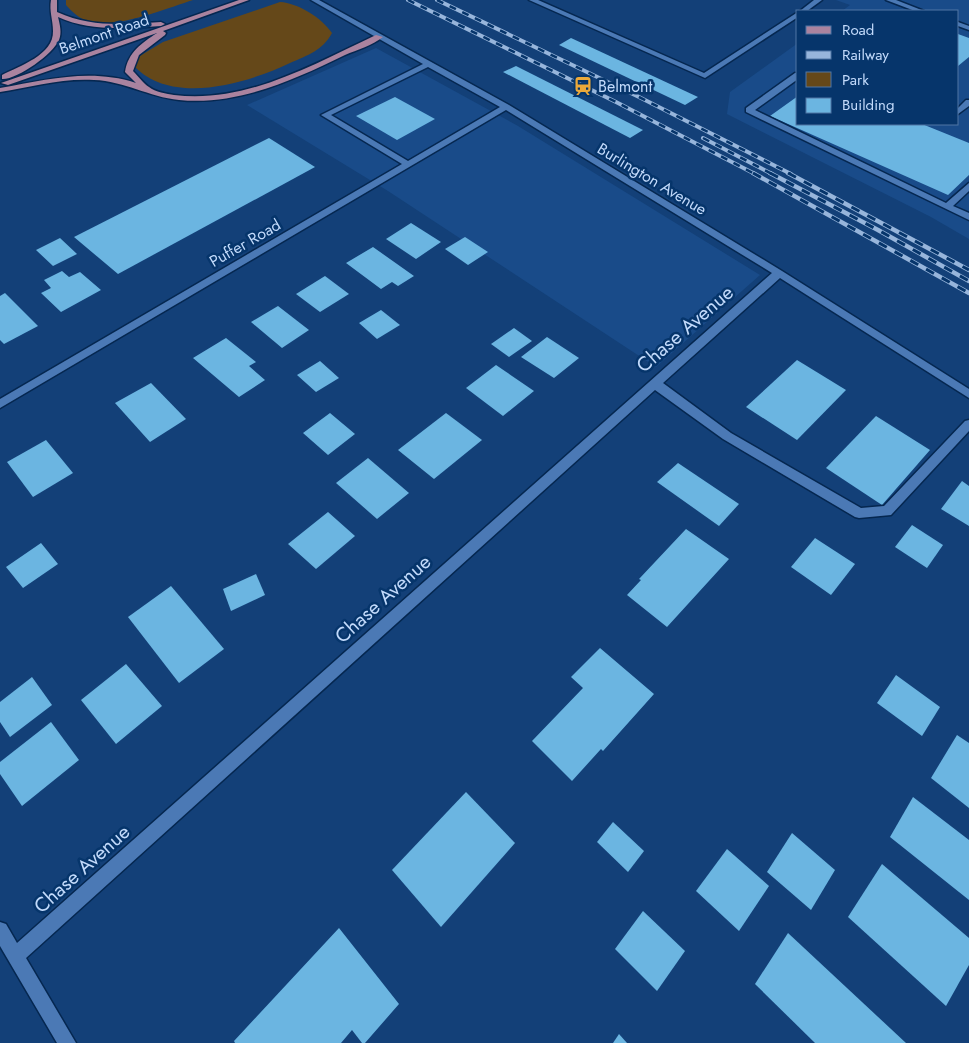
<svg xmlns="http://www.w3.org/2000/svg" width="969" height="1043" viewBox="0 0 969 1043" font-family="Jost,sans-serif">
  <rect width="100%" height="100%" fill="#134078"/>
  <g fill="#194b89">
    <polygon points="836,0 969,0 969,239 931,217 727,114 730,92 798,43 798,124 958,124 958,11 842,11 850,5"/>
    <polygon points="376,48 518,126 760,275 656,367 388,191 247,105"/>
  </g>
  <g fill="#654819">
    <path d="M66 0H193C168 8 111 31 87 21 79 18 72 12 66 5Z"/>
    <path d="M280 2C298 3 322 18 332 33 322 51 308 55 290 63 248 83 173 106 135 67L138 57 163 42Z"/>
  </g>
  <g fill="#6bb5e1">
    <polygon points="958,34 969,38 969,57 958,66"/>
    <polygon points="571,38 584,44 698,97 685,105 559,45"/>
    <polygon points="516,66 643,130 630,138 503,72"/>
    <polygon points="798,96 798,124 922,124 969,143 969,175 948,195 770,116"/>
    <polygon points="395,97 435,119 397,140 356,116"/>
    <polygon points="269,138 315,167 118,274 74,237"/>
    <polygon points="411,223 441,242 416,259 386,239"/>
    <polygon points="465,237 488,252 468,265 445,249"/>
    <polygon points="60,238 77,254 53,266 36,250"/>
    <polygon points="373,247 414,276 398,286 392,282 381,289 346,263"/>
    <polygon points="62,271 69,277 80,272 101,290 61,312 41,293 51,288 44,280"/>
    <polygon points="325,276 349,294 320,312 296,294"/>
    <polygon points="5,293 38,326 4,344 0,340 0,296"/>
    <polygon points="278,306 309,330 282,348 251,322"/>
    <polygon points="381,310 400,325 377,339 359,323"/>
    <polygon points="514,328 532,341 509,357 491,344"/>
    <polygon points="547,337 579,358 554,378 521,357"/>
    <polygon points="226,338 256,362 249,366 265,380 239,397 193,358"/>
    <polygon points="797,360 846,390 797,440 746,407"/>
    <polygon points="320,361 339,378 316,392 297,375"/>
    <polygon points="496,365 534,391 503,416 466,388"/>
    <polygon points="151,383 186,419 150,442 115,403"/>
    <polygon points="330,413 355,434 328,455 303,433"/>
    <polygon points="446,413 482,440 434,479 398,450"/>
    <polygon points="876,416 930,450 882,505 826,468"/>
    <polygon points="46,440 73,473 33,497 7,462"/>
    <polygon points="368,458 409,493 377,519 336,483"/>
    <polygon points="678,463 739,504 719,526 657,482"/>
    <polygon points="962,481 969,486 969,526 941,509"/>
    <polygon points="328,512 355,536 316,569 288,544"/>
    <polygon points="912,525 943,545 927,568 895,547"/>
    <polygon points="686,529 729,559 667,627 627,595 641,580 639,579"/>
    <polygon points="815,538 855,564 831,595 791,567"/>
    <polygon points="41,543 58,564 23,588 6,567"/>
    <polygon points="256,574 265,595 231,611 223,589"/>
    <polygon points="171,586 224,649 179,683 128,617"/>
    <polygon points="600,648 654,694 603,751 601,749 572,781 532,741 583,688 571,677"/>
    <polygon points="126,664 162,706 116,744 81,700"/>
    <polygon points="896,675 940,707 922,736 877,703"/>
    <polygon points="32,677 52,705 10,737 0,722 0,702"/>
    <polygon points="51,722 79,760 22,806 0,774 0,762"/>
    <polygon points="957,735 969,743 969,808 931,778"/>
    <polygon points="466,792 515,843 441,927 392,870"/>
    <polygon points="913,797 969,840 969,900 890,837"/>
    <polygon points="613,822 644,851 628,872 597,842"/>
    <polygon points="792,833 835,870 811,910 767,872"/>
    <polygon points="727,849 769,886 739,931 696,891"/>
    <polygon points="882,864 969,938 969,965 946,1006 848,917"/>
    <polygon points="643,911 685,951 657,991 615,949"/>
    <polygon points="339,928 399,1004 365,1043 362,1043 352,1030 341,1043 235,1043 234,1041"/>
    <polygon points="788,933 906,1043 815,1043 755,984"/>
    <polygon points="619,1034 627,1043 613,1043"/>
  </g>
  <g fill="none" stroke-linecap="round" stroke-linejoin="round">
    <g stroke="#052750" stroke-width="3">
      <g id="minor">
        <path d="M311 0H319L509 105 782 271 969 389V398L780 278 663 383 731 433 861 508 884 506 965 421 969 420V431L891 515 859 518 855 517 723 439 655 390 26 958 76 1043H57L0 946V922L6 924 17 943 772 273 506 110 0 408V399L402 164 321 115 423 64ZM428 67 500 107 408 161 331 115Z"/>
        <polygon points="529,0 538,0 704,73 798,12 798,17 705,78"/>
        <polygon points="814,0 822,0 807,11 800,11"/>
        <polygon points="886,0 896,0 924,11 915,11"/>
        <polygon points="958,22 969,26 969,30 958,26"/>
        <polygon points="795,73 798,73 798,79 755,110 946,203 969,183 969,191 953,206 969,213 969,220 746,112 746,108"/>
        <polygon points="966,100 969,100 969,106 958,114 958,108"/>
      </g>
    </g>
    <g stroke="#052750" stroke-width="3">
      <g id="major">
        <path d="M51 0H57V12C93 28 123 24 161 22L165 24 161 26C125 28 91 32 58 17 60 25 62 33 59 40 53 54 17 80 2 79V75C19 66 54 55 53 31 53 20 49 11 51 0Z"/>
        <path d="M239 0H249L163 31 166 33 165 35 139 55 133 71C138 76 144 84 149 87 155 92 167 94 174 95 246 104 314 64 376 35L383 37C373 45 357 50 345 55 294 80 237 106 179 100 149 97 124 81 94 80 62 78 31 87 0 92V88C47 80 90 68 136 83L125 72C128 52 142 43 157 33L8 85 1 83Z"/>
      </g>
    </g>
    <use href="#minor" fill="#4b79b5" fill-rule="evenodd"/>
    <use href="#major" fill="#aa839f" fill-rule="evenodd"/>
    <g stroke="#97b5db" stroke-width="4">
      <g id="rail-far1">
        <polyline points="408,0 616,102 755,174"/>
        <polyline points="437,0 639,97 791,174"/>
        <polyline points="703,138 772,174"/>
      </g>
    </g>
    <g stroke="#97b5db" stroke-width="4.5">
      <g id="rail">
        <polyline points="753,173 969,293"/>
        <polyline points="770,173 878,230 969,281"/>
        <polyline points="788,173 969,270"/>
      </g>
    </g>
    <use href="#rail-far1" stroke="#06356b" stroke-width="2.5" stroke-dasharray="7" stroke-linecap="butt"/>
    <use href="#rail" stroke="#06356b" stroke-width="3" stroke-dasharray="9" stroke-linecap="butt"/>
  </g>
  <defs>
    <g id="station-bare" transform="scale(1.5)"><path d="M-3-6H3Q5-6 5-4V2Q5 4 3 4L4.5 6H3L1.5 4h-3L-3 6H-4.5L-3 4Q-5 4-5 2V-4Q-5-6-3-6ZM-3.5-4v3h7v-3ZM-3.5 1v1.5H-2V1ZM2 1v1.5H3.5V1Z" fill="#eca93a" stroke="#06356b" stroke-width="2.5" paint-order="stroke"/></g>
  </defs>
  <g fill-rule="evenodd">
    <use href="#station-bare" x="583" y="86"/>
  </g>
  <g text-anchor="middle" dominant-baseline="central" stroke-width="5" stroke-linejoin="round" paint-order="stroke">
    <g font-size="16" fill="#c2dafb" stroke="#06356b">
      <text transform="translate(104 34) rotate(-19)">Belmont Road</text>
      <text transform="translate(652 179) rotate(31)">Burlington Avenue</text>
      <text transform="translate(245 243) rotate(-30)">Puffer Road</text>
    </g>
    <g font-size="16" fill="#c2dafb" stroke="#06356b" text-anchor="start">
      <text x="598" y="86">Belmont</text>
    </g>
    <g font-size="20" fill="#c2dafb" stroke="#06356b">
      <text transform="translate(685 329) rotate(-41)">Chase Avenue</text>
      <text transform="translate(383 599) rotate(-42)">Chase Avenue</text>
      <text transform="translate(82 869) rotate(-42)">Chase Avenue</text>
    </g>
  </g>
  <rect x="796" y="10" width="162" height="115" fill="#06356b" stroke="#5177a5"/>
  <rect x="806" y="26" width="25" height="8" fill="#aa839f" stroke="#5177a5"/>
  <text x="842" y="35" font-size="15" fill="#c2dafb">Road</text>
  <rect x="806" y="51" width="25" height="8" fill="#97b5db" stroke="#5177a5"/>
  <text x="842" y="60" font-size="15" fill="#c2dafb">Railway</text>
  <rect x="806" y="72" width="25" height="15" fill="#654819" stroke="#5177a5"/>
  <text x="842" y="85" font-size="15" fill="#c2dafb">Park</text>
  <rect x="806" y="98" width="25" height="15" fill="#6bb5e1" stroke="#5177a5"/>
  <text x="842" y="110" font-size="15" fill="#c2dafb">Building</text>
</svg>
